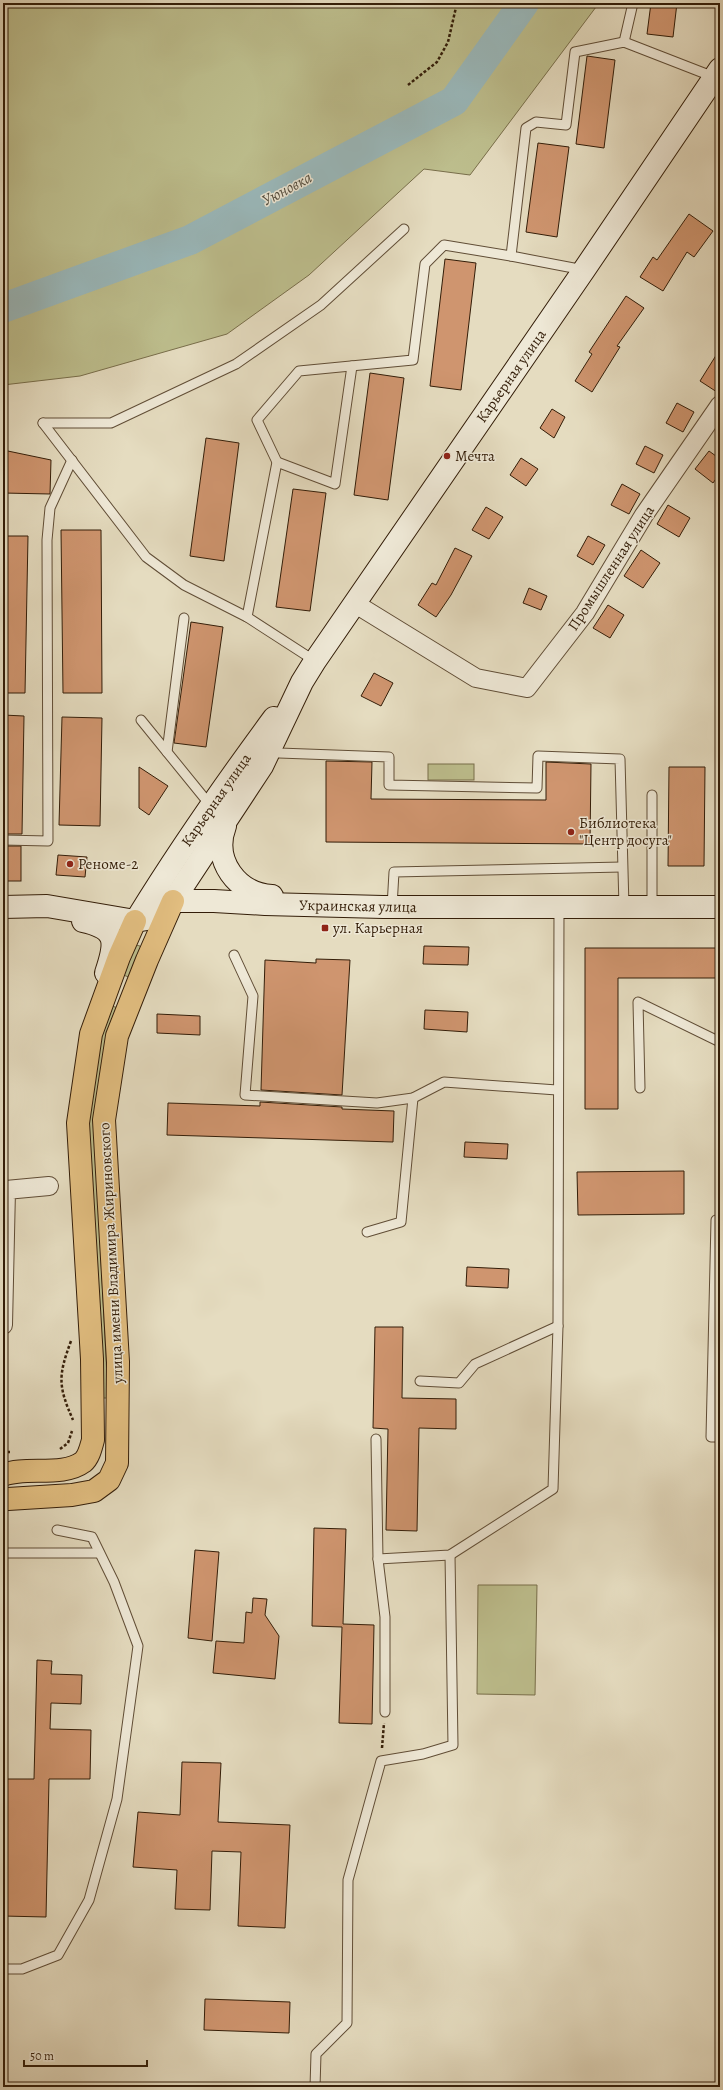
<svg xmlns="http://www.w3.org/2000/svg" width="723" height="2090" viewBox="0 0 723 2090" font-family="Alegreya,serif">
  <rect width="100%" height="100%" fill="#e5dcc0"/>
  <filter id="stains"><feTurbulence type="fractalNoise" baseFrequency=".005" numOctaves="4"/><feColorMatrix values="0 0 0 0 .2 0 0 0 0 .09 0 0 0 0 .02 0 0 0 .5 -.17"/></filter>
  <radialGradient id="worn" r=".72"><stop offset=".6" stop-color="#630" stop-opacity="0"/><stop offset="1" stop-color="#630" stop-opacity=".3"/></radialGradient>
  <g fill="#bdbe8d" stroke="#786e4a">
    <polygon points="3,3 599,3 470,175 424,169 309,275 227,334 80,376 3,385"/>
    <rect x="428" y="764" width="46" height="16"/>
    <polygon points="136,945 140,946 141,949 129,977 123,975"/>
    <polygon points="112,1006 118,1008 94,1121 108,1398 101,1398 87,1133 102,1034"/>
    <polygon points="478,1585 537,1585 535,1695 477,1694"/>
  </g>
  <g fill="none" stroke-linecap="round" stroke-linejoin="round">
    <polyline stroke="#9ab9bc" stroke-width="30" points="3,308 190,240 454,101 524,3"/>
  </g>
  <g fill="#cf956f" stroke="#331d08">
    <polygon points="651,3 677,3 673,37 647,34"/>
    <polygon points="587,56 615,60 604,148 576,144"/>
    <polygon points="538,143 569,147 557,237 526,232"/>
    <polygon points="689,214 713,231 694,257 687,252 663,291 640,277 653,257 657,260"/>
    <polygon points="445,259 476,263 461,390 430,386"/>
    <polygon points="626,296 644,308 617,346 620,347 592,392 575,381 592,354 589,352"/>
    <polygon points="720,349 720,394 700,381"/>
    <polygon points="370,373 404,378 388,500 354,495"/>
    <polygon points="677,403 694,412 683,432 666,423"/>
    <polygon points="552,409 565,417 554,438 540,428"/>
    <polygon points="206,438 239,443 224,561 190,556"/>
    <polygon points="645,446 663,455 654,473 636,464"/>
    <polygon points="3,450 51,460 50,494 3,493"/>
    <polygon points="709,451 720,459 720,473 713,483 695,469"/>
    <polygon points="521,458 538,469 526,486 510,475"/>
    <polygon points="622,484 640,494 629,514 611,505"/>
    <polygon points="293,489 326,493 310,611 276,607"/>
    <polygon points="668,505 690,518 679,537 657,524"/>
    <polygon points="486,507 503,517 489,539 472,530"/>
    <polygon points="61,530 101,530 102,693 63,693"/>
    <polygon points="3,536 28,536 25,693 3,693"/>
    <polygon points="588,536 605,545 593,565 577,556"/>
    <polygon points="455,548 472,556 451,595 436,617 418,605 432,583 436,585"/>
    <polygon points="641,550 660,563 643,588 624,576"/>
    <polygon points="529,588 547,596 541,610 523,603"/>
    <polygon points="608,605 624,615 610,638 593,628"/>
    <polygon points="191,622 223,627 206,747 174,743"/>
    <polygon points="374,673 393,683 381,706 361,696"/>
    <polygon points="3,715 24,716 22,834 3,834"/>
    <polygon points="62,717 102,718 100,826 59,825"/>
    <polygon points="326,761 372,762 371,799 546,800 546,762 591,764 590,844 326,842"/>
    <polygon points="139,767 168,786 149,815 139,808"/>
    <polygon points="669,767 705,767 704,866 668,866"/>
    <rect x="3" y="846" width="18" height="35"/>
    <polygon points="58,855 87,857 85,877 56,875"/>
    <polygon points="424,946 469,947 468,965 423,964"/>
    <polygon points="585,948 720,948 720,978 618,978 618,1109 585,1109"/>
    <polygon points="316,959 350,960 342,1095 261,1090 265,960 316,963"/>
    <polygon points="425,1010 468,1012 467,1032 424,1029"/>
    <polygon points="157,1014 200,1016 200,1035 157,1033"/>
    <polygon points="260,1102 342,1107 342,1109 394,1111 393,1142 167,1135 168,1103 260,1106"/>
    <polygon points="465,1142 508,1144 507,1159 464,1157"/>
    <polygon points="684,1171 684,1214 578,1215 577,1172"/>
    <polygon points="467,1267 509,1269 508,1288 466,1286"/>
    <polygon points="375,1327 403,1327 402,1398 456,1399 456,1429 419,1428 417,1531 386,1530 388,1429 373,1428"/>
    <polygon points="314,1528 346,1529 343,1624 374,1625 372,1724 339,1723 342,1627 312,1626"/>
    <polygon points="195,1550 219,1552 212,1641 188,1638"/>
    <polygon points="253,1598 267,1599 265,1615 279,1636 275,1679 213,1673 216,1641 244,1643 246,1612 252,1613"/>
    <polygon points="37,1660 52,1661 51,1674 82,1675 81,1704 51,1703 50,1729 91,1730 90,1779 49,1779 46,1917 3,1916 3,1779 34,1779"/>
    <polygon points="182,1762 221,1763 218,1822 290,1825 285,1928 238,1926 241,1852 212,1851 210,1910 175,1909 177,1870 133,1867 138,1812 180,1815"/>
    <polygon points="205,1999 290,2002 289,2033 204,2030"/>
  </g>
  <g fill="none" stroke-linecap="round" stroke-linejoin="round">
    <g stroke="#604d36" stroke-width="11">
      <g id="lane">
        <polyline points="624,42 633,3"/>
        <polyline points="584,270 511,256 526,128 536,122 566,125 575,52 624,42 714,77"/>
        <polyline points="43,423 111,423 236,364 321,305 404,229"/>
        <polyline points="43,423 146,557 184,585 247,617 315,661"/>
        <polyline points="277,462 257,420 299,371 413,360 425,264 444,245 511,256"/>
        <polyline points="247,617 277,462 335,484 352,366"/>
        <polyline points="141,720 206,800"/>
        <polyline points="167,752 184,618"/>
        <polyline points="279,753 389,757 389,785 537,788 538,756 620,759 624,907"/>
        <polyline points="652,795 652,907"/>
        <polyline points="3,840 48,841 47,540 50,508 72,460"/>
        <polyline points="392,907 394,872 622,867"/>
        <polyline points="234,955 253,996 245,1095 377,1103 413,1098 444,1082 557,1090"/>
        <polyline points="640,1088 638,1002 720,1042"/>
        <polyline points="720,1220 716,1220 711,1437 720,1437"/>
        <polyline points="367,1232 401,1222 413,1098"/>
        <polyline points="420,1381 459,1383 475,1364 558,1326"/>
        <polyline points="376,1439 378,1559 385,1617 385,1712"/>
        <polyline points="3,1553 99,1553"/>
        <polyline points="378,1559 450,1555 553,1489 558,1326 559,907"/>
        <polyline points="3,1969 22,1969 58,1955 89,1900 117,1799 138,1646 114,1582 92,1537 57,1530"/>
        <polyline points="315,2087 316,2054 347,2023 348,1880 381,1761 423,1754 453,1745 450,1555"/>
      </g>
    </g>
    <g stroke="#604d36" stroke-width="20">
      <g id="street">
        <polyline points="354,603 476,678 527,688 585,613 644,515 720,405"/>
        <polyline points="3,1325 6,1190 49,1186"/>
      </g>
    </g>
    <g stroke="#331d08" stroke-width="24">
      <g id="secondary">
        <path d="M225 826C212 860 237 894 272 896"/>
        <polyline points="173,901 262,766 302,682 315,661 584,270 720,69"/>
        <polyline points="3,907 47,906 135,921 147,919 161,906 173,901 214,901 265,904 383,907 720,907"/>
        <path d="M138 917C180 849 226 783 274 718"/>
        <path d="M83 921C119 929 116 943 106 973"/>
      </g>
    </g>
    <g stroke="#331d08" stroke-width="24">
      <g id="primary">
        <path d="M3 1475C25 1466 63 1477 83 1462 89 1457 91 1447 93 1440L92 1359 78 1123 91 1034 119 957 135 921"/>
        <polyline points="3,1498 8,1499 72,1495 94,1491 109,1480 117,1463 118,1362 104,1120 117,1036 147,960 173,901"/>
      </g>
    </g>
    <g stroke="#331d08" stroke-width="2.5" stroke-dasharray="3 2" stroke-linecap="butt">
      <polyline points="408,85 437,62 448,42 457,3"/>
      <path d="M71 1341C58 1376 58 1386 73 1420"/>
      <polyline points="60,1449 68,1443 72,1431"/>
      <polyline points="3,1452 10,1452"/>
      <polyline points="382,1748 384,1723"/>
    </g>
    <use href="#lane" stroke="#eee8d6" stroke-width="9"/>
    <use href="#street" stroke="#eee8d6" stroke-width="18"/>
    <use href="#secondary" stroke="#eee8d6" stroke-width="22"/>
    <use href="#primary" stroke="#e2be80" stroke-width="22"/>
  </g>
  <g fill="#8f2418" stroke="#eee8d6" stroke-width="1.5">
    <circle cx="447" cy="456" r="4"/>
    <circle cx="571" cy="832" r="4"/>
    <circle cx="70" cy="864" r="4"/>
    <rect x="321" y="924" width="8" height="8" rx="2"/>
  </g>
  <g text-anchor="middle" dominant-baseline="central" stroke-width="3" stroke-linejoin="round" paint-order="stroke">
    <g font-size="15" fill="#331d08" stroke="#eee8d6">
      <text transform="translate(511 376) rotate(-55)">Карьерная улица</text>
      <text transform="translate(611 568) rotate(-57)">Промышленная улица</text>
      <text transform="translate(216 800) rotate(-55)">Карьерная улица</text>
      <text transform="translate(358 906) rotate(1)">Украинская улица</text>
      <text transform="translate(111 1253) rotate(-93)">улица имени Владимира Жириновского</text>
    </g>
    <g font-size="15" fill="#331d08" stroke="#eee8d6" text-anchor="start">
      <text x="455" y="456">Мечта</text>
      <text x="579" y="823">Библиотека<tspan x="579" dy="17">"Центр досуга"</tspan></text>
      <text x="78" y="864">Реноме-2</text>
      <text x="333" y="928">ул. Карьерная</text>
    </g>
    <g font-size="16" font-style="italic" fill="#524c3e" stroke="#eee8d6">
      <text transform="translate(287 189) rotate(-28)">Уюновка</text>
    </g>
  </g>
  <rect width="723" height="2090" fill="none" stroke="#e5dcc0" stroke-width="16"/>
  <rect x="4" y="4" width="715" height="2082" fill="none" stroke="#331d08" stroke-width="2"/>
  <rect x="8" y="8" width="707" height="2074" fill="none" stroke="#331d08"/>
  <path d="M24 2060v6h123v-6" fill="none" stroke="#331d08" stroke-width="2"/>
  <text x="30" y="2060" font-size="12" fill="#331d08" stroke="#eee8d6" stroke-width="3" paint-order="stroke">50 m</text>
  <rect width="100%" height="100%" filter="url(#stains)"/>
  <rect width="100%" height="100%" fill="url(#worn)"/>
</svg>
